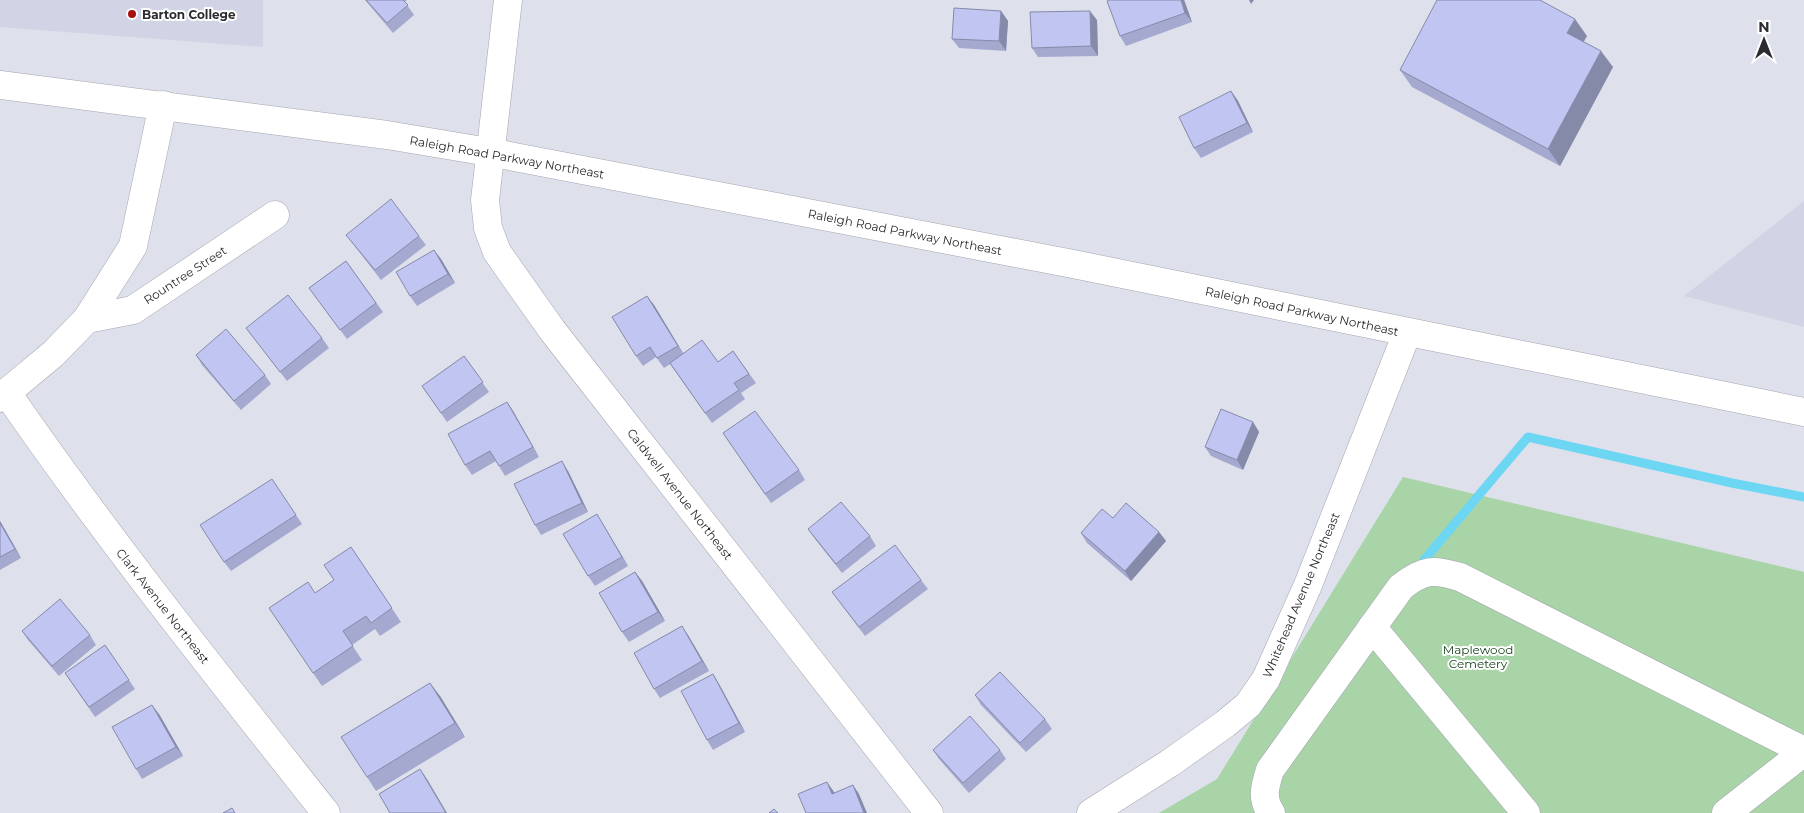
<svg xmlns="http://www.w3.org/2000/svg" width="1804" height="813" viewBox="0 0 1804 813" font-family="Montserrat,sans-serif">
  <rect width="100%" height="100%" fill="#dee0eb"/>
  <g fill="#d1d4e5">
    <polygon points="0,0 263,0 263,47 0,27"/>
    <polygon points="1804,201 1804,327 1684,296"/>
  </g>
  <polygon fill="#a8d4a8" points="1403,477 1804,572 1804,813 1159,813 1217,779"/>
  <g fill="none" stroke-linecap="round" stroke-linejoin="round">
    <polyline stroke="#6cd6f3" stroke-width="9" points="1424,560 1528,437 1732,483 1804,497"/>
    <g stroke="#a4a5b0" stroke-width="29">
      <g id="minor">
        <polyline points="508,0 485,200 488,228 497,252 552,330 929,813"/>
        <polyline points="0,85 387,135 489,152 1073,264 1804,412"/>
        <polyline points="87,319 133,310 275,215"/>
        <path d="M7 393C107 538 217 675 326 813"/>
        <polyline points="0,398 53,354 87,319 133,246 163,105"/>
        <polyline points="1372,627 1526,813"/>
        <polyline points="1091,813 1170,763 1225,724 1248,705 1266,679 1308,585 1407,333"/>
        <path d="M1271 813C1261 798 1265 786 1270 770L1401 587C1424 569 1433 569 1460 577L1804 751"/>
        <polyline points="1726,813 1804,752"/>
      </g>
    </g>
    <use href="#minor" stroke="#fff" stroke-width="28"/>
  </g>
  <g fill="#a5a9d0">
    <polygon points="365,0 407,0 405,2 414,15 393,33"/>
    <polygon points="1184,0 1192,22 1126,46 1120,36"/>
    <polygon points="1001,11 1008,21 1006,51 959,48 952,39"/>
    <polygon points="1097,20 1098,56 1038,57 1032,48"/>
    <polygon points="1587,36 1583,41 1613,67 1560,166 1412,87 1400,70"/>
    <polygon points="1231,91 1238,101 1253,132 1201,158 1194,148"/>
    <polygon points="346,235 419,236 426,245 381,280"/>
    <polygon points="441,259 455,283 417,306 410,296"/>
    <polygon points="346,261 383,312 347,339 309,288"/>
    <polygon points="654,305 683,353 718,362 733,351 756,383 741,393 745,399 712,423 670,364 664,368 656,357 643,366 636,356"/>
    <polygon points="246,328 322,338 329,348 287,381"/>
    <polygon points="196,355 265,375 271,384 241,410 202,365"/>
    <polygon points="464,356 489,392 447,422 422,386"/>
    <polygon points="507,402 513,411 539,457 505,476 496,461 472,475 465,465"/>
    <polygon points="1253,422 1259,432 1243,470 1211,456 1205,447"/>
    <polygon points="723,433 799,470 805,480 771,503"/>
    <polygon points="568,471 588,512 541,535 535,525"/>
    <polygon points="278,488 302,524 231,571 224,562"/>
    <polygon points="1113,518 1159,532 1166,541 1131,581 1087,543 1081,533"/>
    <polygon points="0,521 21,558 0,570"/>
    <polygon points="603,524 628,566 595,586 588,576"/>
    <polygon points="808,529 870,536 876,546 842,573 815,539"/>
    <polygon points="351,547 401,622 380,636 375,629 352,645 362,660 322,686 313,673 316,593 334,580"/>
    <polygon points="635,572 642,581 665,621 629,642 622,632"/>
    <polygon points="921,580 928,589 865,636 832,592"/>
    <polygon points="22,631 90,635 96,645 59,676 28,640"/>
    <polygon points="688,635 709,671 660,698 654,689"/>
    <polygon points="105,645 135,689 95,717 65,673"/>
    <polygon points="719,684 745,732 713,750 707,740"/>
    <polygon points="975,695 1045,719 1052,729 1026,752 981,705"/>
    <polygon points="440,696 465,737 376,791 367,777"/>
    <polygon points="159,714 183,756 142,779 136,769"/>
    <polygon points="933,750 1000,750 1006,759 969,793 939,759"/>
  </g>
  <g fill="#868aa9">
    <polygon points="1181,0 1184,0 1192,22 1185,13"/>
    <polygon points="1249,0 1254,0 1251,4"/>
    <polygon points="1001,11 1008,21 1006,51 999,41"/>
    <polygon points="1090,11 1097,20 1098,56 1091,46"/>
    <polygon points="1575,19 1587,36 1579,50 1567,33"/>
    <polygon points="1601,51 1613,67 1560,166 1548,149"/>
    <polygon points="1231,91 1238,101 1253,132 1247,123"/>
    <polygon points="434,250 441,259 455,283 448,274"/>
    <polygon points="647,296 654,305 684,355 678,346"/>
    <polygon points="507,402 513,411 539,457 533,447"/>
    <polygon points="1253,422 1259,432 1243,470 1237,460"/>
    <polygon points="562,461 568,471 588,512 582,503"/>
    <polygon points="597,514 603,524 628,566 622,557"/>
    <polygon points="0,521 21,558 15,549 0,523"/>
    <polygon points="1159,532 1166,541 1131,581 1125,571"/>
    <polygon points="635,572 642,581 665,621 658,612"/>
    <polygon points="682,626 688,635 709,671 702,661"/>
    <polygon points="713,674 719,684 745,732 739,723"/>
    <polygon points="430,683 440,696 465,737 455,723"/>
    <polygon points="152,705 159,714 183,756 176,747"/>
    <polygon points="420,769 427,779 447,813 446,813"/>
    <polygon points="827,782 834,792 838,803 832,794"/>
    <polygon points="853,785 859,794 867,813 864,813"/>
  </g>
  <g fill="#c0c5f2" stroke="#868aa9">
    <polygon points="366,0 403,0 408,5 387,23"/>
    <polygon points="1109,0 1181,0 1185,13 1120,36 1107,1"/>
    <polygon points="1437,0 1540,0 1575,19 1567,33 1601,51 1548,149 1400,70"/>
    <polygon points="954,8 1001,11 999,41 952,39"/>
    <polygon points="1090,11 1091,46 1032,48 1030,12"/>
    <polygon points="1231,91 1247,123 1194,148 1179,117"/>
    <polygon points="391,199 419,236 375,270 346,235"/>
    <polygon points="434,250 448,274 410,296 396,272"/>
    <polygon points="346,261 376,303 340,330 309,288"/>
    <polygon points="288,295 322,338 280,372 246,328"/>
    <polygon points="647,296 678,346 657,358 650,347 636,356 612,317"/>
    <polygon points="226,329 265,375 234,401 196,355"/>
    <polygon points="702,340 718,362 733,351 749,374 734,383 739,390 705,413 670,363"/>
    <polygon points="464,356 483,382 441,413 422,386"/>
    <polygon points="507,402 533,447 499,466 490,451 465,465 448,434"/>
    <polygon points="1221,409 1253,422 1237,460 1205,447"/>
    <polygon points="755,411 799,470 765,494 723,433"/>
    <polygon points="562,461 582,503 535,525 514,484"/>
    <polygon points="272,479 296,515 224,562 200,525"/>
    <polygon points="841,502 870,536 836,564 808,529"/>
    <polygon points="1126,503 1159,532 1125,571 1081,533 1102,509 1113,518"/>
    <polygon points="597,514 622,557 588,576 563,534"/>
    <polygon points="0,523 15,549 0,557"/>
    <polygon points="895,545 921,580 859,627 832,592"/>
    <polygon points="351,547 392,608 371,623 366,616 343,631 353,646 313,673 269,608 308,582 315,593 334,580 324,565"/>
    <polygon points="635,572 658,612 622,632 599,593"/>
    <polygon points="60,599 90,635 52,666 22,631"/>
    <polygon points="682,626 702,661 654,689 634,653"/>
    <polygon points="105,645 129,680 89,707 65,673"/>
    <polygon points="1000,672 1045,719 1020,743 975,695"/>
    <polygon points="713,674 739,723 707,740 681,691"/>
    <polygon points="430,683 455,723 367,777 341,737"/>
    <polygon points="152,705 176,747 136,769 112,727"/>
    <polygon points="970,716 1000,750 963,783 933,750"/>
    <polygon points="420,769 446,813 390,813 379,794"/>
    <polygon points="827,782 832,794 853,785 864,813 806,813 798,794"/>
    <polygon points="232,808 235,813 223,813"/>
    <polygon points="774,809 778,813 769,813"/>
  </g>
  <circle fill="#a5100e" stroke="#fff" stroke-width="2" cx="132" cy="14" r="5"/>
  <g text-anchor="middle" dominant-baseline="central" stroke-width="4" stroke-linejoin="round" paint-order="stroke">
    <g font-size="12" font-weight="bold" fill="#2b2b30" stroke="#fff" text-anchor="start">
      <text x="142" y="14">Barton College</text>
    </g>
    <g font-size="12" fill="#2b2b30" stroke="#fff">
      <text transform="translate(507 157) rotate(10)">Raleigh Road Parkway Northeast</text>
      <text transform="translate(905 232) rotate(11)">Raleigh Road Parkway Northeast</text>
      <text transform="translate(185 275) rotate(-33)">Rountree Street</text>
      <text transform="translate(1302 311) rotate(12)">Raleigh Road Parkway Northeast</text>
      <text transform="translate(680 494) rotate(52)">Caldwell Avenue Northeast</text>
      <text transform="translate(1301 595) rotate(-67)">Whitehead Avenue Northeast</text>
      <text transform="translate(163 606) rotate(52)">Clark Avenue Northeast</text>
    </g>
    <g font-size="12" fill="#123d16" stroke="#fff">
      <text x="1478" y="649">Maplewood<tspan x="1478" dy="14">Cemetery</tspan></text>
    </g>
  </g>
  <g transform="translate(1764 40)" stroke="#ffffff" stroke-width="4" paint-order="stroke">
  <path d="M0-4L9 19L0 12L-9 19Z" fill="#2b2b30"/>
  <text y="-8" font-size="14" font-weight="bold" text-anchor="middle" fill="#2b2b30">N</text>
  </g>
</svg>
